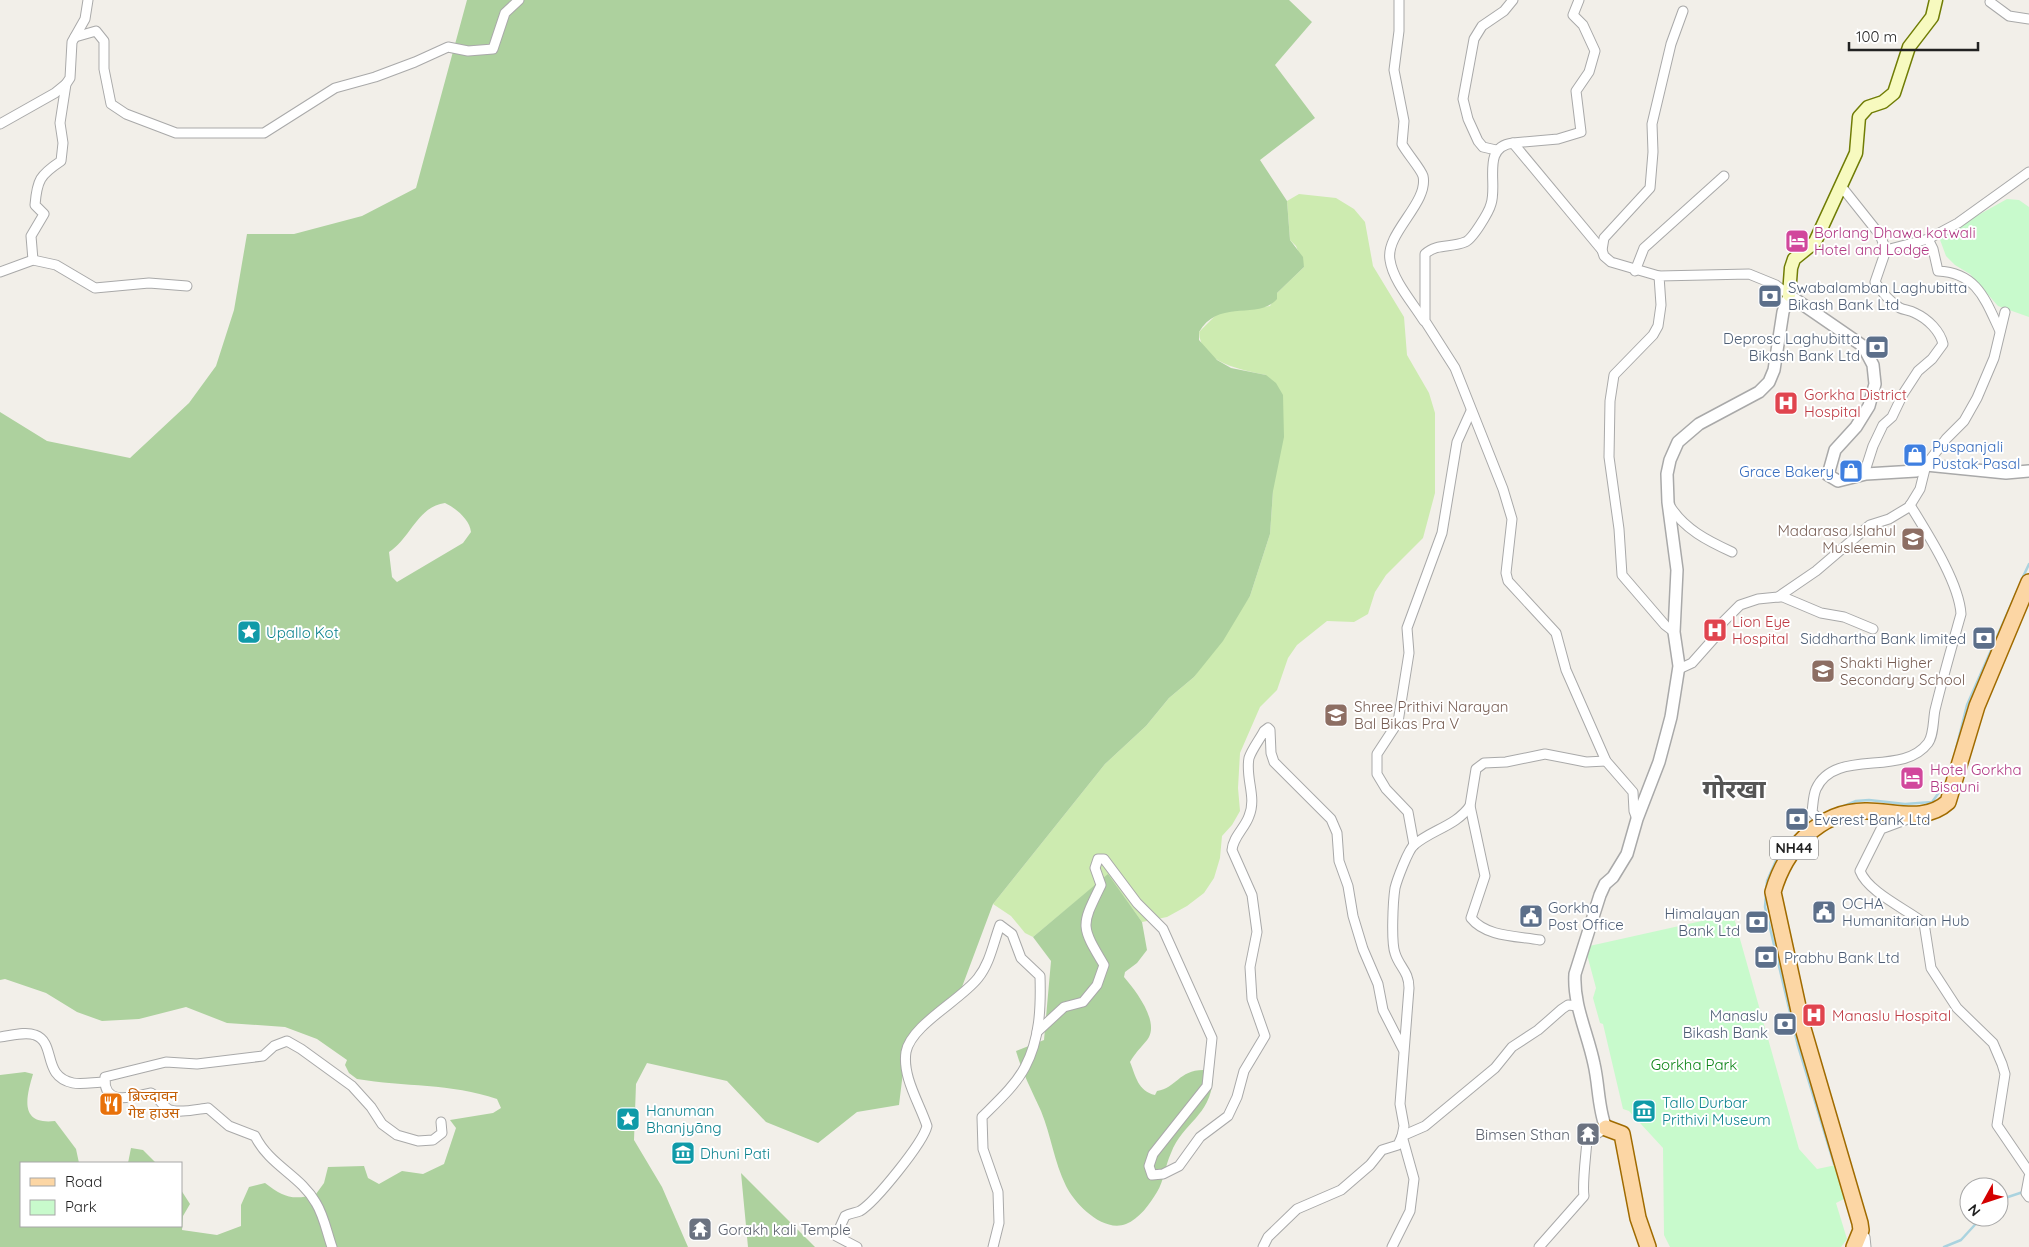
<svg xmlns="http://www.w3.org/2000/svg" width="2029" height="1247" viewBox="0 0 2029 1247" font-family="Quicksand,'Noto Sans Devanagari',sans-serif">
  <rect width="100%" height="100%" fill="#f2efe9"/>
  <path fill="#cdebb0" d="M1299 194 1336 198 1354 209 1365 222 1373 266 1404 317 1407 355 1429 393 1435 413V493L1423 538 1386 575 1375 592 1368 614 1354 622 1327 621 1297 645 1288 658 1277 690 1260 707 1240 753 1238 788 1240 811 1232 825 1222 836 1220 858 1214 878 1204 893 1187 906 1167 917 1142 922 1108 875 1033 937 1025 933 1011 916 993 904 1105 764 1146 726 1169 698 1194 677 1250 596 1270 534 1273 491 1266 375C1242 370 1200 363 1199 332L1218 313 1270 306 1277 293 1304 267 1296 246 1290 240 1287 201Z"/>
  <g fill="#add19e" fill-rule="evenodd">
    <path d="M467 0H1289L1312 22 1275 65 1315 118 1260 160 1287 201 1290 240 1303 257 1304 267 1277 293V299C1258 321 1219 298 1199 332V340L1217 360 1231 368 1266 375 1276 383 1283 395 1284 437 1273 491 1270 534 1250 596 1223 641 1194 677 1169 698 1146 726 1105 764 993 904 959 995 907 1039 899 1105 857 1112 818 1143 766 1122 727 1081 647 1063 636 1084 634 1140 662 1187 688 1247H0V1075L25 1072 33 1074C26 1098 19 1125 55 1121L76 1149 79 1163H21V1226H181V1190L190 1204 183 1216 182 1230 217 1235 241 1226V1205L249 1187 265 1183C283 1197 293 1201 316 1194L324 1183 328 1167 364 1166 368 1178 379 1184 402 1171 423 1174 444 1164 456 1128 450 1120 493 1113 501 1108 497 1099C451 1083 404 1087 357 1079L349 1073 345 1065 347 1060 317 1039 285 1027 227 1023 186 1007 139 1019 102 1021 77 1012 46 993 5 979 0 980V412L47 441 130 458 189 403 216 366 234 310 247 234H294L362 216 416 188ZM445 503C456 508 470 520 471 532L463 543 397 582 392 577 389 552C410 539 418 506 445 503Z"/>
    <path d="M1108 874 1142 922 1147 950 1137 963 1125 972 1124 977C1135 990 1158 1019 1149 1037 1145 1044 1136 1051 1130 1062 1136 1077 1138 1091 1155 1095L1157 1091C1177 1088 1179 1069 1205 1070L1213 1079C1210 1117 1183 1122 1171 1153 1165 1166 1164 1181 1157 1192 1150 1204 1139 1219 1126 1224 1103 1233 1075 1204 1066 1186 1054 1162 1051 1135 1041 1111 1032 1091 1022 1072 1016 1051L1044 1040 1051 961 1033 937Z"/>
    <polygon points="131,1148 143,1150 156,1163 128,1163"/>
    <polygon points="741,1173 815,1247 748,1247"/>
  </g>
  <g fill="#c8facc">
    <polygon points="2007,199 2019,200 2029,207 2029,317 1998,306 1970,274 1955,265 1946,256 1939,237"/>
    <polygon points="1733,914 1799,1149 1817,1169 1836,1165 1846,1198 1836,1203 1847,1239 1841,1247 1670,1247 1664,1235 1663,1148 1629,1111 1623,1109 1603,1024 1600,1023 1593,998 1596,988 1585,947"/>
  </g>
  <g fill="none" stroke-linecap="round" stroke-linejoin="round">
    <g stroke="#aad3df" stroke-width="2.5">
      <polyline points="2022,579 2029,564"/>
      <polyline points="1956,749 1967,705 2018,589"/>
      <polyline points="1820,816 1856,801 1869,800 1905,804 1932,802 1946,783"/>
      <polyline points="1811,822 1781,849 1767,881 1765,907 1798,1046 1834,1164"/>
      <polyline points="1999,1200 2023,1192"/>
      <polyline points="1944,1247 1961,1240 1982,1217"/>
    </g>
    <g stroke="#a9a9a9" stroke-width="11">
      <g id="minor">
        <path d="M1399 0V31L1394 70 1404 121 1402 144C1406 152 1421 169 1423 176 1429 203 1385 233 1390 260 1393 281 1413 303 1424 321"/>
        <polyline points="1990,2 2009,16 2029,19"/>
        <polyline points="75,37 96,31 104,41 104,69 111,104 126,114 176,133 264,133 335,88 375,77 415,62 448,47 468,51 493,49 505,13 519,0"/>
        <polyline points="0,124 55,93 66,84"/>
        <polyline points="1513,143 1558,139 1581,132 1576,91 1589,72 1595,51 1583,25 1573,15 1579,0"/>
        <polyline points="1496,150 1483,147 1478,141 1468,119 1463,99 1474,39 1482,26 1504,11 1513,0"/>
        <path d="M1841 186 1880 235 1886 250 1875 282C1881 291 1890 302 1900 308 1904 310 1910 310 1915 313 1928 319 1940 331 1943 344L1932 359 1918 371 1903 394 1892 417 1883 425 1873 446 1864 474"/>
        <path d="M1928 239 1933 249 1938 271C1977 273 1985 299 2000 331"/>
        <path d="M1602 250 1513 143C1481 147 1498 183 1491 204 1489 212 1472 240 1465 242 1451 248 1437 243 1425 254V321L1455 368 1503 489 1512 519 1506 573 1508 581 1556 633 1566 670 1606 761 1633 792 1634 811 1637 819"/>
        <polyline points="1886,250 1928,239 1958,223 2029,172"/>
        <path d="M33 260 31 236 44 214 35 205C37 180 40 175 61 161L63 143 60 123 66 84 70 78 72 42 85 19 88 0"/>
        <polyline points="1635,271 1644,248 1724,176"/>
        <polyline points="0,272 33,260 56,265 95,288 149,283 187,286"/>
        <polyline points="1659,276 1611,262 1604,256 1602,250 1604,238 1650,188 1653,152 1652,124 1671,44 1683,11"/>
        <path d="M1670 506C1684 529 1708 541 1732 552"/>
        <polyline points="1778,597 1783,597 1821,613 1844,617 1873,629"/>
        <polyline points="1674,632 1665,625 1622,575 1619,529 1609,457 1610,401 1614,375 1653,335 1658,326 1661,305 1659,276 1749,274 1776,285 1789,295"/>
        <polyline points="1679,669 1692,663 1716,636 1723,622 1740,605 1758,599 1778,597 1816,571 1870,525 1889,519 1909,507 1920,489 1926,465 1946,439 1964,421 1977,398 1994,358 2005,312"/>
        <path d="M1913 817 1881 829 1860 871C1868 892 1906 909 1924 923L1931 968 1957 1008 1993 1043 2002 1064 2005 1074 1997 1125 2029 1172"/>
        <path d="M1823 824 1812 812C1813 805 1813 796 1816 789 1835 747 1902 778 1928 743 1934 735 1933 719 1935 710 1943 677 1952 646 1961 614 1959 582 1927 533 1910 505"/>
        <polyline points="1414,845 1408,812 1386,789 1377,774 1377,754 1398,722 1409,653 1407,628 1442,533 1457,442 1471,411"/>
        <path d="M1540 940C1517 936 1486 937 1471 918L1485 876 1470 806 1476 769 1484 763 1506 762 1545 754 1586 762 1606 761"/>
        <path d="M1037 1032 1064 1007 1083 1002 1097 985 1104 965C1080 925 1081 926 1101 885L1095 868 1098 859H1104L1137 903 1163 929 1212 1038 1207 1086 1153 1154 1149 1166 1152 1175 1163 1174 1179 1166 1200 1137 1228 1116 1237 1097 1244 1071 1265 1036 1252 999 1250 967 1257 932 1252 895 1232 850C1233 837 1245 828 1249 816 1257 797 1245 778 1249 758 1252 749 1260 739 1264 731L1268 728 1270 730 1271 753 1274 762 1331 819 1337 833 1339 861 1348 886 1353 916 1363 949 1378 984 1383 1010 1403 1049"/>
        <path d="M0 1037C10 1036 25 1031 35 1035 57 1043 41 1076 73 1083 82 1085 95 1082 105 1082"/>
        <polyline points="2029,1177 2026,1193 2029,1197"/>
        <polyline points="1859,1234 1865,1237 1866,1247"/>
        <path d="M332 1247C327 1233 324 1216 316 1203 300 1175 270 1166 255 1136L229 1126 208 1108C198 1109 177 1114 168 1109 161 1104 158 1097 151 1093 134 1096 103 1108 105 1077L166 1062 197 1064 263 1056 274 1046 287 1041 301 1049 352 1086 371 1107 382 1124 397 1135 418 1141 433 1140 442 1133 441 1122"/>
        <path d="M857 1247 836 1236 845 1216C850 1213 855 1213 860 1211 875 1202 923 1143 927 1126 920 1104 902 1077 906 1052 911 1025 961 1000 978 978 990 963 993 944 1000 925L1012 934 1021 958 1040 976C1041 1007 1040 1039 1025 1067 1015 1086 997 1102 982 1117L983 1149 998 1192 999 1223 993 1247"/>
        <polyline points="1263,1247 1268,1237 1297,1209 1341,1190 1370,1165 1382,1150 1398,1145 1402,1136 1425,1126 1495,1068 1512,1047 1538,1030 1562,1009 1568,1005 1578,1006"/>
        <path d="M1392 1247 1410 1211 1414 1179 1402 1136 1404 1126 1400 1104 1409 988C1409 971 1399 967 1395 953 1391 942 1393 901 1395 888 1397 880 1408 850 1414 845 1431 830 1456 826 1470 806"/>
        <path d="M1539 1247 1584 1196C1582 1184 1586 1155 1587 1140L1606 1128"/>
      </g>
    </g>
    <g stroke="#a9a9a9" stroke-width="14">
      <path id="tertiary" d="M1606 1128C1598 1109 1599 1085 1594 1064 1588 1034 1573 1005 1575 974L1600 895 1605 884 1613 877 1627 854 1637 819 1659 762 1671 717 1679 666 1674 632 1677 570 1668 502 1667 474 1670 460 1678 442 1699 424 1759 392 1769 382 1774 370 1783 312 1789 295 1863 346 1873 365 1875 384 1869 406 1856 427 1835 450 1828 475 1838 481 1866 474 1916 471 1926 465 2006 473 2029 471"/>
    </g>
    <g stroke="#707d05" stroke-width="15">
      <polyline id="secondary" points="1789,295 1791,268 1794,259 1815,242 1856,153 1859,117 1868,107 1883,102 1894,93 1909,47 1932,17 1936,0"/>
    </g>
    <g stroke="#a06b00" stroke-width="18">
      <g id="primary">
        <polyline points="1606,1128 1622,1134 1638,1218 1648,1247"/>
        <path d="M1854 1247 1861 1230 1860 1223 1802 1025 1773 892C1785 850 1819 810 1867 811 1895 811 1925 823 1948 802L1977 706 2029 582"/>
      </g>
    </g>
    <use href="#minor" stroke="#fff" stroke-width="9"/>
    <use href="#tertiary" stroke="#fff" stroke-width="11"/>
    <use href="#secondary" stroke="#f7fabf" stroke-width="12"/>
    <use href="#primary" stroke="#fcd6a4" stroke-width="15"/>
  </g>
  <defs>
    <g id="hotel-square" transform="scale(1.25)"><rect x="-9" y="-9" width="18" height="18" rx="4" fill="#d1479c" stroke="#fff"/><path d="M-6-4.5h1.5V1H6V5H4.5V3h-9V5H-6ZM-4 0a1.8 1.8 0 1 1 3.6 0ZM.5 0V-2.5h3Q6-2.5 6 0Z" fill="#fff"/></g>
    <g id="bank-square" transform="scale(1.25)"><rect x="-9" y="-9" width="18" height="18" rx="4" fill="#5c6f8a" stroke="#fff"/><path d="M-6-4H6V4H-6ZM0-2.3a2.3 2.3 0 1 0 0 4.6a2.3 2.3 0 1 0 0-4.6Z" fill="#fff"/></g>
    <g id="hospital-square" transform="scale(1.25)"><rect x="-9" y="-9" width="18" height="18" rx="4" fill="#e0444e" stroke="#fff"/><path d="M-5-5h3v3.5h4V-5h3V5h-3V1.5h-4V5h-3Z" fill="#fff"/></g>
    <g id="shop-square" transform="scale(1.25)"><rect x="-9" y="-9" width="18" height="18" rx="4" fill="#3f7fe0" stroke="#fff"/><path d="M-5-2.5h2.3a2.7 3.5 0 0 1 5.4 0H5L5.5 6h-11ZM-1.5-2.5h3a1.5 2.3 0 0 0-3 0Z" fill="#fff"/></g>
    <g id="school-square" transform="scale(1.25)"><rect x="-9" y="-9" width="18" height="18" rx="4" fill="#8d6e63" stroke="#fff"/><path d="M0-5L7-2L0 1L-7-2ZM-4 1L0 2.5L4 1V4Q0 6-4 4Z" fill="#fff"/></g>
    <g id="sight-square" transform="scale(1.25)"><rect x="-9" y="-9" width="18" height="18" rx="4" fill="#0f9aa8" stroke="#fff"/><path d="M0-6L1.8-2.2L6-1.7L2.9 1.2L3.7 5.4L0 3.3L-3.7 5.4L-2.9 1.2L-6-1.7L-1.8-2.2Z" fill="#fff"/></g>
    <g id="civic-square" transform="scale(1.25)"><rect x="-9" y="-9" width="18" height="18" rx="4" fill="#5c6f8a" stroke="#fff"/><path d="M-.6-6.5H3V-4.5H.6V-3L4-1V1h2V6H-6V1h2V-1L-.6-3ZM-1.2 2.5V6h2.4V2.5Z" fill="#fff"/></g>
    <g id="restaurant-square" transform="scale(1.25)"><rect x="-9" y="-9" width="18" height="18" rx="4" fill="#e8710a" stroke="#fff"/><path d="M-5-6h1v4h1v-4h1v4h1v-4h1v5L-1.5 .5V6h-2V.5L-5-1ZM5-6V6H3V1.5H1.5Q1.5-4 5-6Z" fill="#fff"/></g>
    <g id="museum-square" transform="scale(1.25)"><rect x="-9" y="-9" width="18" height="18" rx="4" fill="#0f9aa8" stroke="#fff"/><path d="M0-6L6-3V-2H-6V-3ZM-5-1h2V3h-2ZM-1-1h2V3h-2ZM3-1h2V3H3ZM-6 4H6V6H-6Z" fill="#fff"/></g>
    <g id="temple-square" transform="scale(1.25)"><rect x="-9" y="-9" width="18" height="18" rx="4" fill="#6b7280" stroke="#fff"/><path d="M0-6L5-2H3V0L6.5 2.5H4V6H1.5V3h-3V6H-4V2.5H-6.5L-3 0V-2H-5Z" fill="#fff"/></g>
  </defs>
  <g fill-rule="evenodd">
    <use href="#hotel-square" x="1797" y="241"/>
    <use href="#bank-square" x="1770" y="296"/>
    <use href="#bank-square" x="1877" y="347"/>
    <use href="#hospital-square" x="1786" y="403"/>
    <use href="#shop-square" x="1915" y="455"/>
    <use href="#shop-square" x="1851" y="471"/>
    <use href="#school-square" x="1913" y="539"/>
    <use href="#hospital-square" x="1715" y="630"/>
    <use href="#sight-square" x="249" y="632"/>
    <use href="#bank-square" x="1984" y="638"/>
    <use href="#school-square" x="1823" y="671"/>
    <use href="#school-square" x="1336" y="715"/>
    <use href="#hotel-square" x="1912" y="778"/>
    <use href="#bank-square" x="1797" y="819"/>
    <use href="#civic-square" x="1824" y="912"/>
    <use href="#civic-square" x="1531" y="916"/>
    <use href="#bank-square" x="1757" y="922"/>
    <use href="#bank-square" x="1766" y="957"/>
    <use href="#hospital-square" x="1814" y="1015"/>
    <use href="#bank-square" x="1785" y="1024"/>
    <use href="#restaurant-square" x="111" y="1104"/>
    <use href="#museum-square" x="1644" y="1111"/>
    <use href="#sight-square" x="628" y="1119"/>
    <use href="#temple-square" x="1588" y="1134"/>
    <use href="#museum-square" x="683" y="1153"/>
    <use href="#temple-square" x="700" y="1229"/>
  </g>
  <g text-anchor="middle" dominant-baseline="central" stroke-width="4" stroke-linejoin="round" paint-order="stroke">
    <rect fill="#fff" stroke="#646464" stroke-width="1" x="1770" y="836.5" width="48" height="23" rx="4"/>
    <g font-size="14" font-weight="bold" fill="#222">
      <text x="1794" y="848">NH44</text>
    </g>
    <g font-size="15" fill="#b23c85" stroke="#fff" text-anchor="start">
      <text x="1814" y="232">Borlang Dhawa kotwali<tspan x="1814" dy="17">Hotel and Lodge</tspan></text>
      <text x="1930" y="769">Hotel Gorkha<tspan x="1930" dy="17">Bisauni</tspan></text>
    </g>
    <g font-size="15" fill="#4e5e75" stroke="#fff" text-anchor="start">
      <text x="1788" y="287">Swabalamban Laghubitta<tspan x="1788" dy="17">Bikash Bank Ltd</tspan></text>
      <text x="1860" y="338" text-anchor="end">Deprosc Laghubitta<tspan x="1860" dy="17">Bikash Bank Ltd</tspan></text>
      <text x="1966" y="638" text-anchor="end">Siddhartha Bank limited</text>
      <text x="1814" y="819">Everest Bank Ltd</text>
      <text x="1842" y="903">OCHA<tspan x="1842" dy="17">Humanitarian Hub</tspan></text>
      <text x="1548" y="907">Gorkha<tspan x="1548" dy="17">Post Office</tspan></text>
      <text x="1740" y="913" text-anchor="end">Himalayan<tspan x="1740" dy="17">Bank Ltd</tspan></text>
      <text x="1784" y="957">Prabhu Bank Ltd</text>
      <text x="1768" y="1015" text-anchor="end">Manaslu<tspan x="1768" dy="17">Bikash Bank</tspan></text>
    </g>
    <g font-size="15" fill="#be3a42" stroke="#fff" text-anchor="start">
      <text x="1804" y="394">Gorkha District<tspan x="1804" dy="17">Hospital</tspan></text>
      <text x="1732" y="621">Lion Eye<tspan x="1732" dy="17">Hospital</tspan></text>
      <text x="1832" y="1015">Manaslu Hospital</text>
    </g>
    <g font-size="15" fill="#366cbe" stroke="#fff" text-anchor="start">
      <text x="1932" y="446">Puspanjali<tspan x="1932" dy="17">Pustak Pasal</tspan></text>
      <text x="1834" y="471" text-anchor="end">Grace Bakery</text>
    </g>
    <g font-size="15" fill="#785e54" stroke="#fff" text-anchor="start">
      <text x="1896" y="530" text-anchor="end">Madarasa Islahul<tspan x="1896" dy="17">Musleemin</tspan></text>
      <text x="1840" y="662">Shakti Higher<tspan x="1840" dy="17">Secondary School</tspan></text>
      <text x="1354" y="706">Shree Prithivi Narayan<tspan x="1354" dy="17">Bal Bikas Pra V</tspan></text>
    </g>
    <g font-size="15" fill="#0d838f" stroke="#fff" text-anchor="start">
      <text x="266" y="632">Upallo Kot</text>
      <text x="1662" y="1102">Tallo Durbar<tspan x="1662" dy="17">Prithivi Museum</tspan></text>
      <text x="646" y="1110">Hanuman<tspan x="646" dy="17">Bhanjyāng</tspan></text>
      <text x="700" y="1153">Dhuni Pati</text>
    </g>
    <g font-size="15" fill="#0c8416" stroke="#fff">
      <text x="1694" y="1064">Gorkha Park</text>
    </g>
    <g font-size="15" fill="#c56008" stroke="#fff" text-anchor="start">
      <text x="128" y="1095">ब्रिज्दावन<tspan x="128" dy="17">गेष्ट हाउस</tspan></text>
    </g>
    <g font-size="15" fill="#5b616d" stroke="#fff" text-anchor="end">
      <text x="1570" y="1134">Bimsen Sthan</text>
      <text x="718" y="1229" text-anchor="start">Gorakh kali Temple</text>
    </g>
    <g font-size="25" font-weight="bold" fill="#555" stroke="#fff">
      <text x="1734" y="788">गोरखा</text>
    </g>
  </g>
  <rect x="20" y="1162" width="162" height="65" fill="#ffffff" stroke="#a7a7a7"/>
  <rect x="30" y="1178" width="25" height="8" fill="#fcd6a4" stroke="#a7a7a7"/>
  <text x="65" y="1187" font-size="15" fill="#222222">Road</text>
  <rect x="30" y="1200" width="25" height="15" fill="#c8facc" stroke="#a7a7a7"/>
  <text x="65" y="1212" font-size="15" fill="#222222">Park</text>
  <g transform="translate(1984 1202) rotate(230)"><circle r="24" fill="#ffffff" stroke="#a7a7a7"/>
  <path d="M0-4L9 19L0 12L-9 19Z" fill="#d40000"/>
  <text y="-8" font-size="14" font-weight="bold" text-anchor="middle" fill="#222222">N</text>
  </g>
  <path d="M1849 42v8h129v-8" fill="none" stroke="#222222" stroke-width="2.5"/>
  <text x="1856" y="42" font-size="15" fill="#222222" stroke="#ffffff" stroke-width="4" paint-order="stroke">100 m</text>
</svg>
